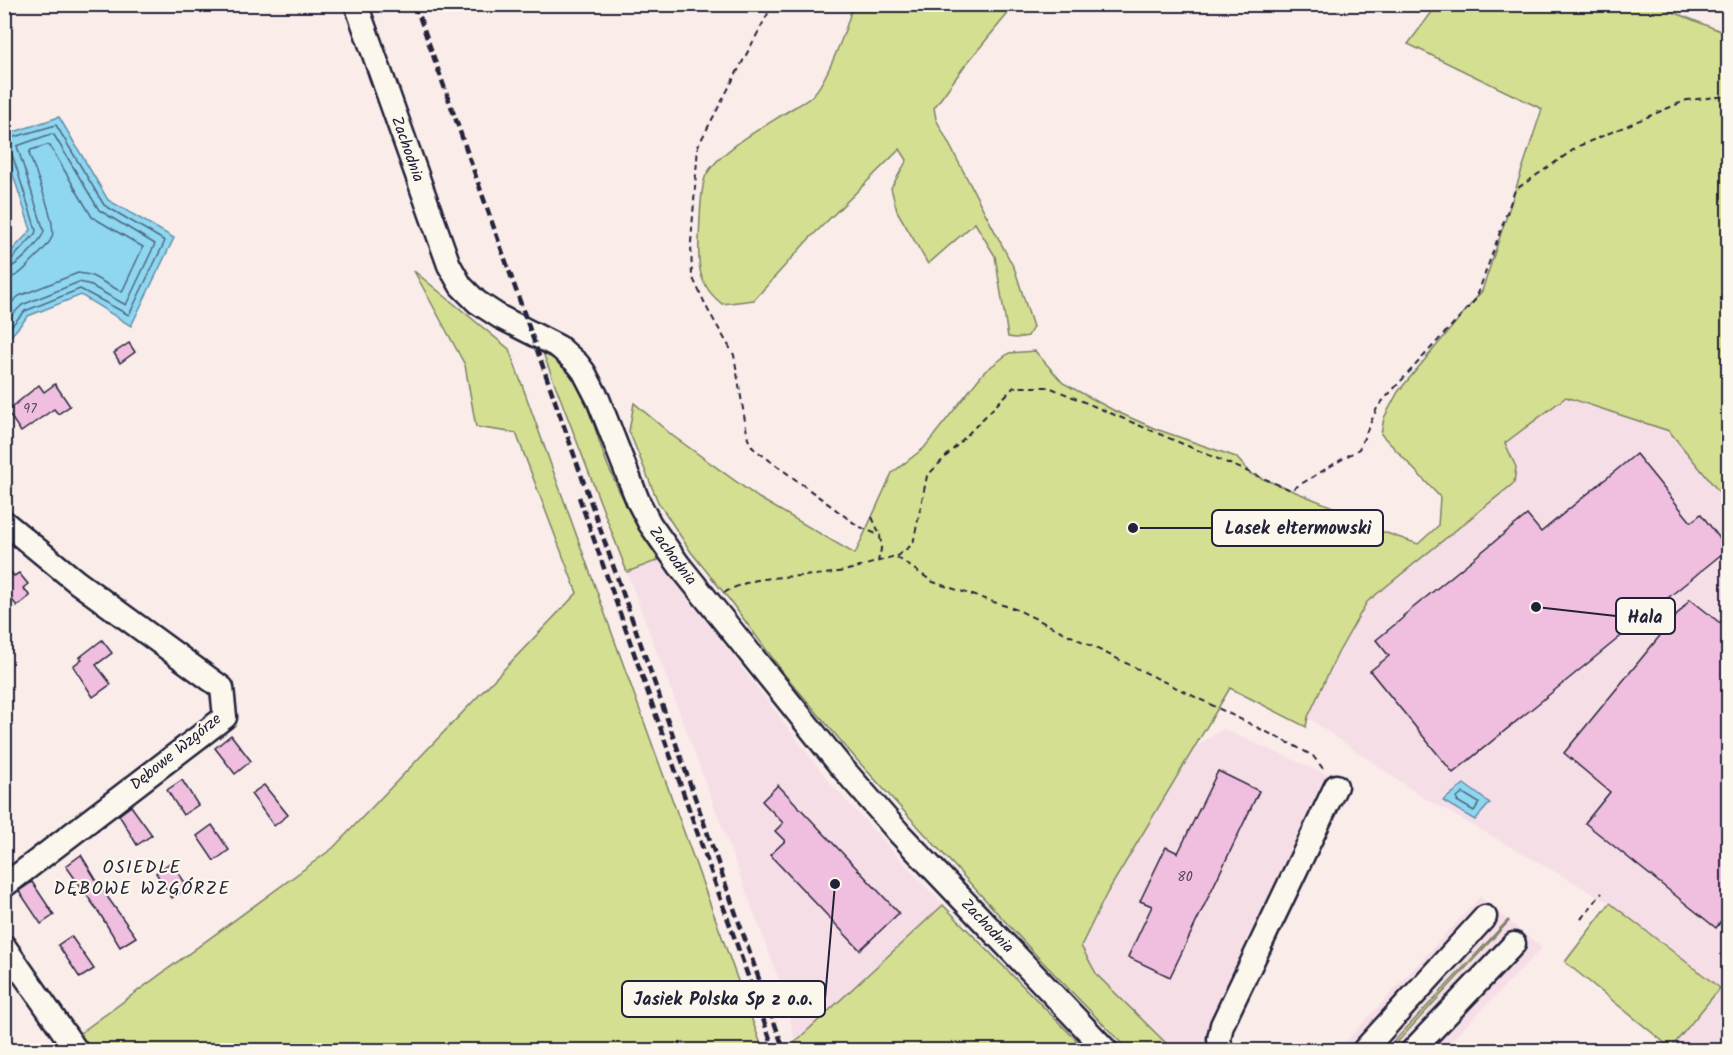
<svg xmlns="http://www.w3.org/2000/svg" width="1733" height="1055" viewBox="0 0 1733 1055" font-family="Kalam,sans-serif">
  <rect width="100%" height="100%" fill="#f9ece9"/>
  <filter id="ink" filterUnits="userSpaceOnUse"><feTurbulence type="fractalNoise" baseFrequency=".0167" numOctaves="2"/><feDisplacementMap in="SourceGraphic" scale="12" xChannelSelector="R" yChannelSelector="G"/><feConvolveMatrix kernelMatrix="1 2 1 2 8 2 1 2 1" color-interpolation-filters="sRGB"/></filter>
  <g filter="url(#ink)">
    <g fill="#f6dee6">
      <polygon points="1566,397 1669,431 1728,503 1728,1050 1669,1050 1719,988 1610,903 1421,796 1307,717 1338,653 1367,602 1513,483 1516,467 1505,443"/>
      <polygon points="659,560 832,785 943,905 795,1042 784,993 627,572"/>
      <polygon points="1223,729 1346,783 1231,1029 1235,1050 1173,1050 1097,975 1081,946 1107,893 1192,749"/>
      <polygon points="1480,897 1542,948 1442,1050 1338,1050"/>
    </g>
    <g fill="#d4df92" stroke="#7b8066" stroke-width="1.5">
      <polygon points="1438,4 1656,5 1728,34 1728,503 1669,431 1566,397 1505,443 1516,467 1514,483 1367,602 1338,653 1308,717 1306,727 1230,688 1107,893 1081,946 1097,975 1173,1050 1128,1050 1035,954 857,760 785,675 728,598 691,552 658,502 629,431 634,403 673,436 759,498 855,554 892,473 924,448 984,372 1009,353 1035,351 1063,383 1113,410 1156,429 1236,457 1251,474 1360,518 1375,529 1418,544 1438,526 1440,497 1381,434 1384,418 1398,392 1482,291 1542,109 1408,44"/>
      <path d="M852 5H1015L963 68 934 108 936 119 1015 270 1033 327 1028 336 1016 338 1008 337 995 256 975 223 928 264 897 211 891 188 907 160 900 149 808 240 754 300 722 304C698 285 698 267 699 239 700 224 700 187 706 175 721 149 767 125 793 108 799 105 807 101 812 96 826 83 849 24 852 5Z"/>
      <polygon points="414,271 509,349 763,1050 90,1050 79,1034 333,848 577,593 516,433 476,427 465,365"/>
      <path d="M543 353C585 371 593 430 608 466 622 499 639 531 659 560L627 572Z"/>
      <polygon points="1610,903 1720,988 1671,1048 1565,962"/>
      <polygon points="943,905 1086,1050 798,1050 795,1042"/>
      <polygon points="1508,920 1509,921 1390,1050 1386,1050"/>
    </g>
    <g fill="#8fd6f0" stroke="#638ea8" stroke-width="1.5">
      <polygon points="59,117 108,200 174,238 131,326 81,295 28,316 5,343 5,258 31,230 5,150 5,135"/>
      <polygon points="1464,784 1490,803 1475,820 1443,801"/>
    </g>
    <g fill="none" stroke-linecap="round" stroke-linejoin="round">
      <g stroke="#4e6a83" stroke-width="1.5">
        <polyline points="4,140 56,125 104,205 165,241 129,315 80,289 25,311 4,334"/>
        <polyline points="4,152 10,153 13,157 36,230 35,234 11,260 4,262"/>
        <path d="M4 269C17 268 40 243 44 231L17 146 51 134 54 135 99 210 155 244 126 305 88 284 79 282 22 305 4 323"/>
        <path d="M4 278C17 278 23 271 31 262 38 255 48 247 52 237 57 222 34 170 29 153L31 150 47 145 50 146 92 217 143 247 122 292 90 275 78 273 19 296 4 309"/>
        <polygon points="1463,793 1479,803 1474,811 1457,801 1457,798"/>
      </g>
    </g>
    <g fill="#f0bfdf" stroke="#22223b" stroke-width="1.5">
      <polygon points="129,343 135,352 120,363 114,353"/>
      <polygon points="55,384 70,406 58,414 54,409 21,432 7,411 39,385 44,392"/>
      <polygon points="1636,454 1691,522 1701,514 1728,549 1453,773 1370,671 1389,656 1376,640 1404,617 1403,616 1527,515 1541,532"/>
      <polygon points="4,563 14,576 19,573 28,584 23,588 30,596 17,606 13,601 4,608"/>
      <polygon points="1690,599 1720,623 1728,612 1728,912 1716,928 1585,823 1610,792 1564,753"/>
      <polygon points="102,640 112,653 96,665 111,684 93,697 73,666 82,659 80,657"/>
      <polygon points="231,735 251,761 235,774 215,748"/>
      <polygon points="1218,771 1259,791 1170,977 1128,957 1152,906 1140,901 1166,847 1178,853"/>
      <polygon points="182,780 198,805 183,815 167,790"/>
      <polygon points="264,785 288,815 274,826 251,794"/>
      <polygon points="778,785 899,913 860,950 770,855 785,841 775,831 783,823 762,801"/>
      <polygon points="131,806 152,835 137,845 119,815"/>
      <polygon points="212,825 229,850 214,861 197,836"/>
      <polygon points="81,855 101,888 136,937 120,947 100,914 66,866"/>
      <polygon points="171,862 188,887 172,898 156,873"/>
      <polygon points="32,882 54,915 41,924 19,891"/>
      <polygon points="71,936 94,969 80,978 58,945"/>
    </g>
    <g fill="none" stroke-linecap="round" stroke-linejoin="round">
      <g stroke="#22223b" stroke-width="27">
        <g id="minor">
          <path id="s1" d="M356 4 449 265 461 286 477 302 500 317 559 347 578 364 584 372 598 399 638 501 650 524 679 565 839 764 900 834 1106 1050"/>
          <polyline points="4,522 77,582 222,688 225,717 4,886"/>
          <polyline points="4,946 76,1050"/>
          <polyline points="1221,1050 1219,1039 1222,1025 1336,786"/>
          <polyline points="1364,1050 1485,917"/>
          <polyline points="1413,1050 1514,944"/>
        </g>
      </g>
      <g stroke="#22223b" stroke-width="2" stroke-dasharray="6 4.5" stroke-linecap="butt">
        <polyline points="773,4 698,146 691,243 692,276 708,310 734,355 748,439 753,448 858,526 881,536"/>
        <path d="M872 517C879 532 885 543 878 560"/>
        <polyline points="897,556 913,544 927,476 1014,387 1049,387 1291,490 1359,449 1378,406 1476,299 1515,190 1579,146 1687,100 1728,96"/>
        <path d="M724 593C758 572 795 579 832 573 853 570 875 562 895 556L933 582 1018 610 1293 745 1313 756 1325 771"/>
        <polyline points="1581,919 1602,893"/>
      </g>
      <use href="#minor" stroke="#fbf7ec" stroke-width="22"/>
      <g stroke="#22223b" stroke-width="4.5" stroke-dasharray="9 4.5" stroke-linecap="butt">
        <polyline points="415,4 784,1050"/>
        <polyline points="579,497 774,1050"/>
      </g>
    </g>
  </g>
  <g text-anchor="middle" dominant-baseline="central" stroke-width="4.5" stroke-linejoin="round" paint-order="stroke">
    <g font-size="14" fill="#564964">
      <text x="30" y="409">97</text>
      <text x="1185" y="877">80</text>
    </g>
    <g font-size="16" fill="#22223b" stroke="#fbf7ec">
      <text stroke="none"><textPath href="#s1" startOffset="154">Zachodnia</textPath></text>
      <text stroke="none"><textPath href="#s1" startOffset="658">Zachodnia</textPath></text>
      <text transform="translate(176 752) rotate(-39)">Dębowe Wzgórze</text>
      <text stroke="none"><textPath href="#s1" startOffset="1144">Zachodnia</textPath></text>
    </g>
    <g font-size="18" letter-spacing="1.5" fill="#22223b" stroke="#fbf7ec">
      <text x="142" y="868">OSIEDLE<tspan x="142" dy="21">DĘBOWE WZGÓRZE</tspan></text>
    </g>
  </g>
  <path fill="none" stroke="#22223b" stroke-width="2" d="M1133 528L1212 528M1536 607L1616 616M835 884L825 999"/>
  <g fill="#22223b" stroke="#fbf7ec" stroke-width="2">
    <circle cx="1133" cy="528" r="6"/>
    <circle cx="1536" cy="607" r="6"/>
    <circle cx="835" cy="884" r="6"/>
  </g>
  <g fill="#fbf7ec" stroke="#22223b" stroke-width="2">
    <rect x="1212" y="510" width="171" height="36" rx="6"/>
    <rect x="1616" y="598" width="59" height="36" rx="6"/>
    <rect x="622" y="981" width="203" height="36" rx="6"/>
  </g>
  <g font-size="18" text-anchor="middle" font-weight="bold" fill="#22223b">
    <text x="1298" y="534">Lasek eltermowski</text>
    <text x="1645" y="623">Hala</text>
    <text x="723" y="1005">Jasiek Polska Sp z o.o.</text>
  </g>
  <rect width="1733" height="1055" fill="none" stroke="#fbf7ec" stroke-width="24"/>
  <rect x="12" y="12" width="1709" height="1031" fill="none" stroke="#22223b" stroke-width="2" filter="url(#ink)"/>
</svg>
